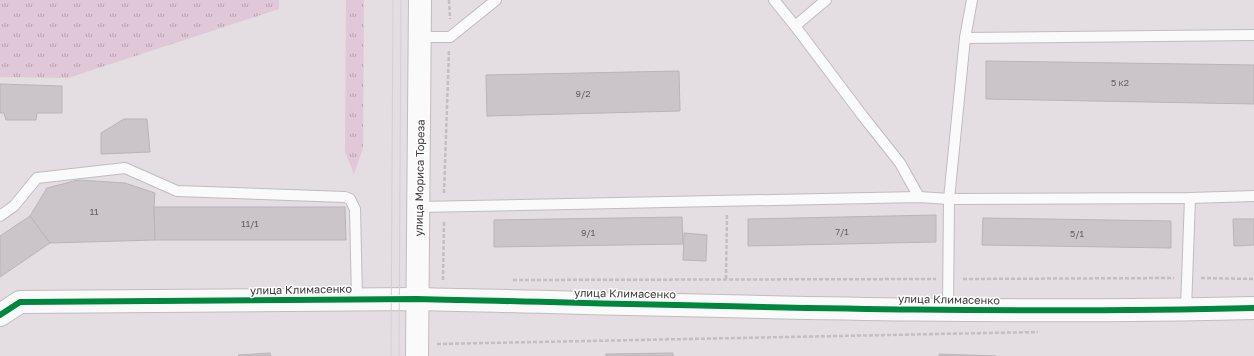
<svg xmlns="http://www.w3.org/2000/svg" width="1254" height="356" viewBox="0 0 1254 356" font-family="'Golos Text',sans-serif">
  <defs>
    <pattern id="grass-tufts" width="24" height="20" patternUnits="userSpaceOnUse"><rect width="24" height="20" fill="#e0c8d8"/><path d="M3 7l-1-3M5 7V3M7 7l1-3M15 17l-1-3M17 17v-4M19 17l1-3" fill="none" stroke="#b7a3b0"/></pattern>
  </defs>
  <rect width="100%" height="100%" fill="#e4dde2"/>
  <g fill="url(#grass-tufts)">
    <polygon points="0,0 279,0 279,9 68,78 0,77"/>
    <polygon points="346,0 364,0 363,148 354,174 345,152"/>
  </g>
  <g fill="#cbc5c9" stroke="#b9b4b8">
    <polygon points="986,61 1254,65 1254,104 986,99"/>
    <polygon points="679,71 680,111 487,116 486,75"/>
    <polygon points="0,84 62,86 62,113 37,113 36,120 6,120 4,113 0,113"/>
    <polygon points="124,119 147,119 150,152 101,154 101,133"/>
    <polygon points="78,180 125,183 155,193 154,207 155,240 50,243 30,216 47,188"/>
    <polygon points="154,207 345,207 346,240 155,240"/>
    <polygon points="936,215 936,242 748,246 748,219"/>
    <polygon points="30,216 50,243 0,277 0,236"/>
    <polygon points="682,217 683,244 494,247 494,220"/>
    <polygon points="983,218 1171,221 1171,248 982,245"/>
    <polygon points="1233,219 1254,219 1254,245 1234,246"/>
    <polygon points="684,233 707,235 706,261 683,260"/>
    <polygon points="270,353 271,356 239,356 238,355"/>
    <polygon points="673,353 673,356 606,356 606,354"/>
    <polygon points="939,354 996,356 939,356"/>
  </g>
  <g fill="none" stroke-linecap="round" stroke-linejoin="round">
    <g stroke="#c1bcc0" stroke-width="12">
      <g id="service">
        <polyline points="774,0 795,26"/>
        <polyline points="826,0 795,26 862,115 900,163 919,197"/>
        <polyline points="420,37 450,37 496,0"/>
        <polyline points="965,38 1254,35"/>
        <polyline points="418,207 919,197 949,199 1190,198 1254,196"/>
        <polyline points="0,216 14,206 37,178 125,168 177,191 345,197 350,199 355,209 357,299"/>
        <polyline points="1186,309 1190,198"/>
        <polyline points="948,310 949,199 965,38 972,0"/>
      </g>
    </g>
    <g stroke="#c1bcc0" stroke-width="24">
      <g id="tertiary">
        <path d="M0 315 20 302 417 299C696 305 975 315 1254 308"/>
        <polyline points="417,356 420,0"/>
      </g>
    </g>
    <g stroke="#c2bfc1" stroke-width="2.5" stroke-dasharray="4 2" stroke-linecap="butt">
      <polyline points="449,0 450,19"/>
      <polyline points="444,193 449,50"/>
      <polyline points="1201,278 1254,279"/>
      <polyline points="726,279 727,214"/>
      <polyline points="963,279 1174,278"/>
      <polyline points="443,280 444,220"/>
      <polyline points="513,280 936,279"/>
      <polyline points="437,344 1038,332"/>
    </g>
    <use href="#service" stroke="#fbfafb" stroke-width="10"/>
    <use href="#tertiary" stroke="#fbfafb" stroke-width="22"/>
    <g stroke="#d2d0d2" stroke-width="1">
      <polyline points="391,356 393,0"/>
      <polyline points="399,356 401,0"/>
    </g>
    <g stroke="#fff" stroke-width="8">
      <path id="cycleway" d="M0 315 20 302 417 299C696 305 975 315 1254 308"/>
    </g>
    <use href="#cycleway" stroke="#00873e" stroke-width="6"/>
  </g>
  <g text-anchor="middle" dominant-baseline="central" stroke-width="3" stroke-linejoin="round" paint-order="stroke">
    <g font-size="9" fill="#635e61">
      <text x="1120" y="82">5 к2</text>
      <text x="583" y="93">9/2</text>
      <text x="94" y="211">11</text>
      <text x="250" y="223">11/1</text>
      <text x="842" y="231">7/1</text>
      <text x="588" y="232">9/1</text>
      <text x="1077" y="233">5/1</text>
    </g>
    <g font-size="11" fill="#3d383b" stroke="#fff">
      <text transform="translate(419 178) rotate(-89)">улица Мориса Тореза</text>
      <text transform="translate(301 289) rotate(-1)">улица Климасенко</text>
      <text transform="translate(625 293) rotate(1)">улица Климасенко</text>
      <text transform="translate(949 299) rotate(1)">улица Климасенко</text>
    </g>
  </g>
</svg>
